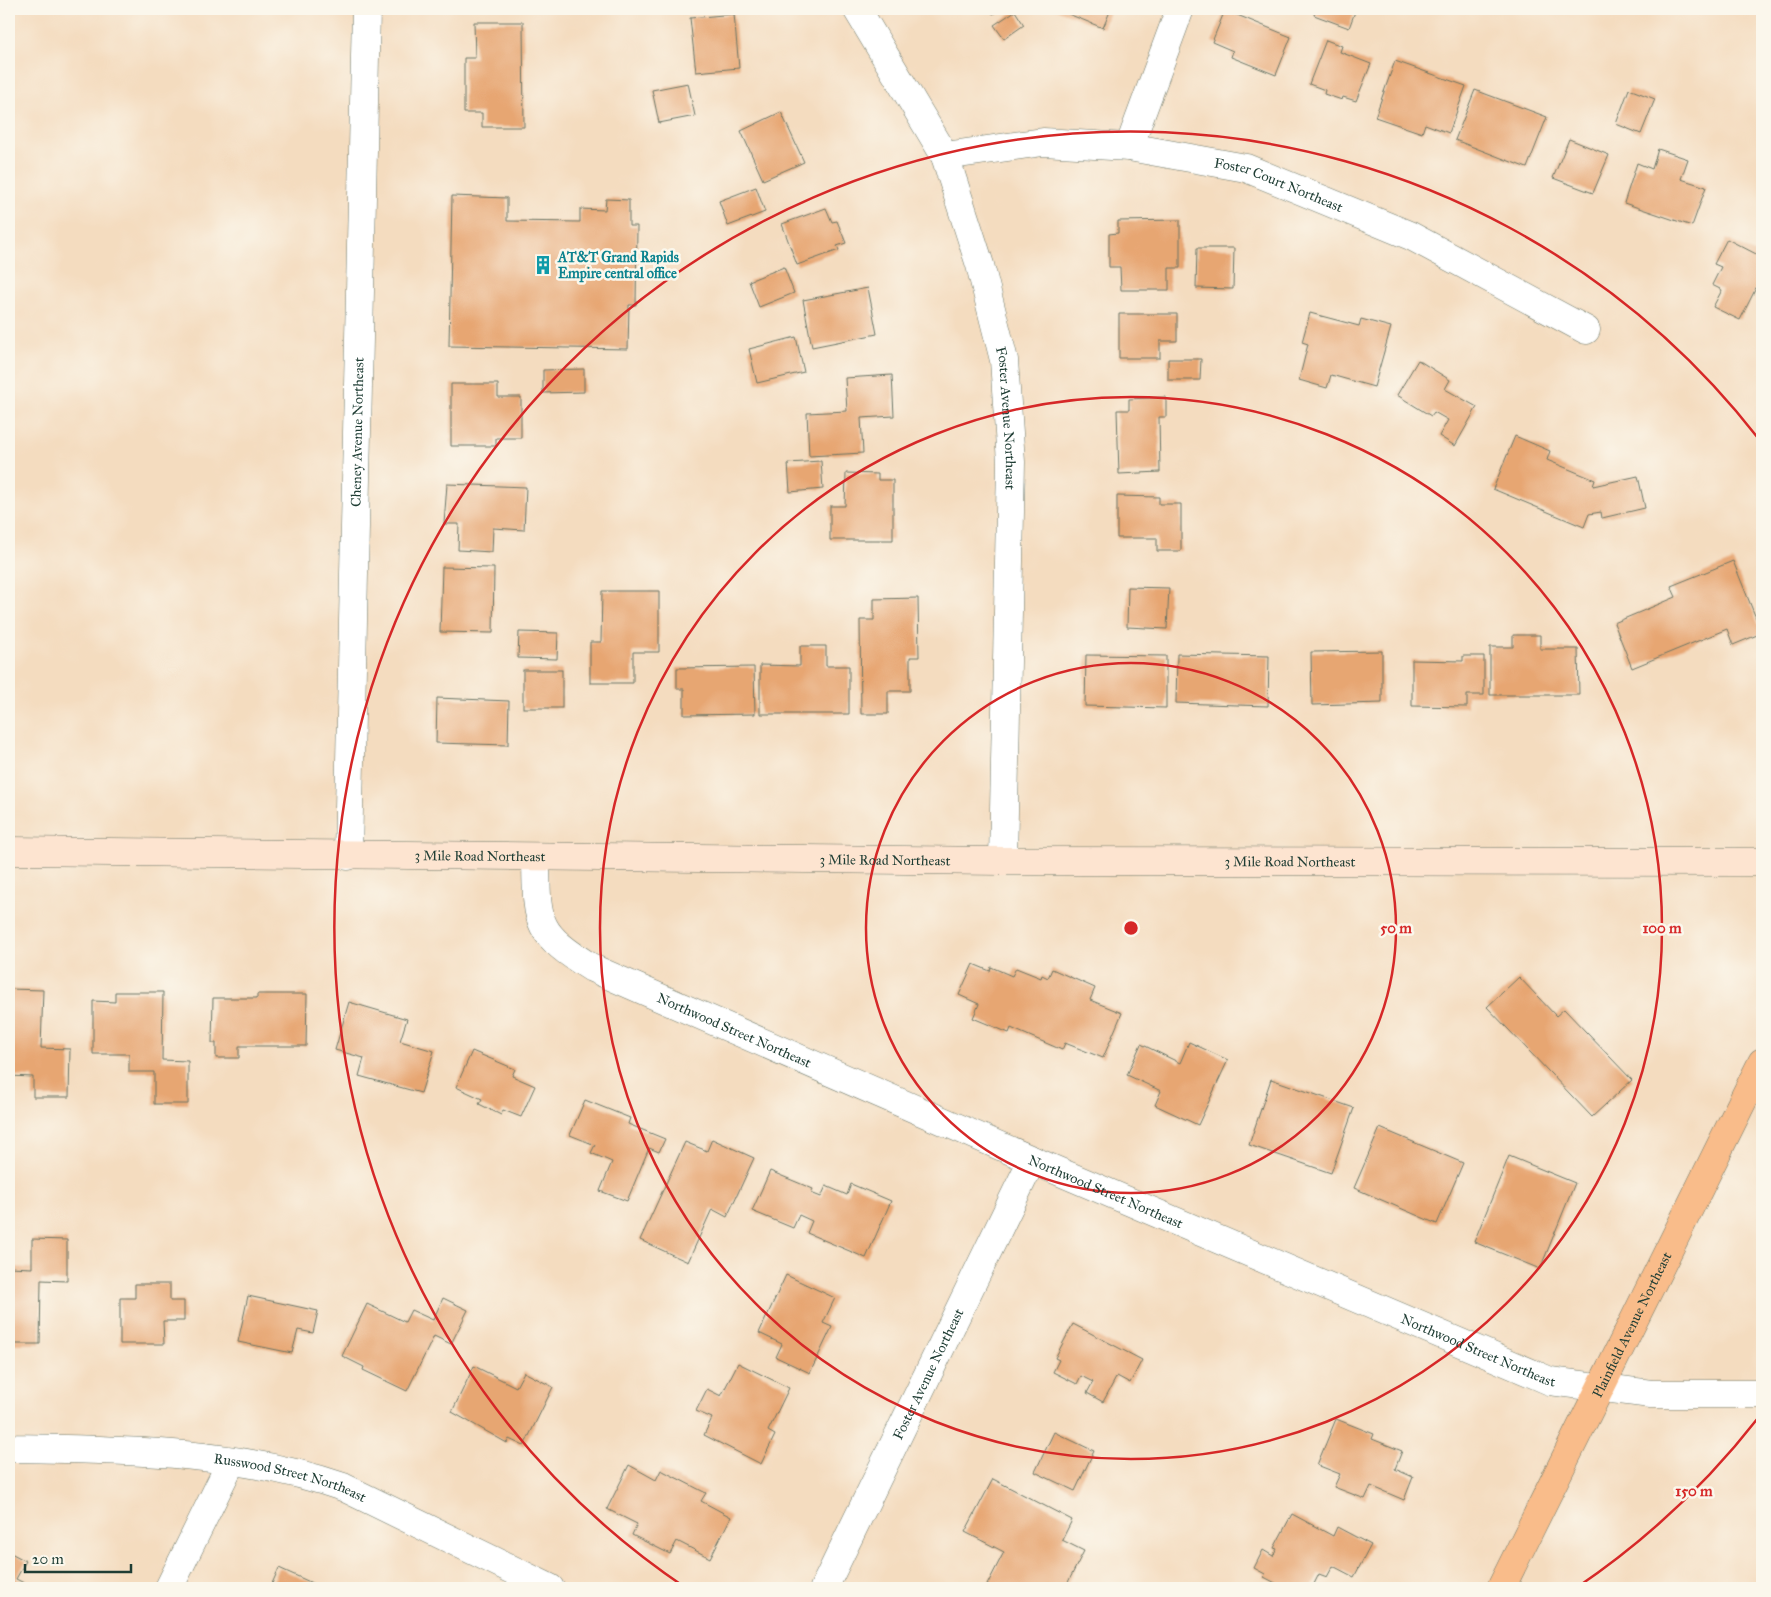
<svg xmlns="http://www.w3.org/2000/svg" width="1771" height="1597" viewBox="0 0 1771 1597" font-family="'IM FELL Great Primer',serif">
  <rect width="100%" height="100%" fill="#fbf7ec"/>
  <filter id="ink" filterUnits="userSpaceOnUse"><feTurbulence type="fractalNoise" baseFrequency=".02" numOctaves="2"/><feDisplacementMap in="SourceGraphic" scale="10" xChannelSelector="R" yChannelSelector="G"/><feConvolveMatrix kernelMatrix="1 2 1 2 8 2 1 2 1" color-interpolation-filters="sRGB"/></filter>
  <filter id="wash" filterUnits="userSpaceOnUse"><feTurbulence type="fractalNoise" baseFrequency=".0096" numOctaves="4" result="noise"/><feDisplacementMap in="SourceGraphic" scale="20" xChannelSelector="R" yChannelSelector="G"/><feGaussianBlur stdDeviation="1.12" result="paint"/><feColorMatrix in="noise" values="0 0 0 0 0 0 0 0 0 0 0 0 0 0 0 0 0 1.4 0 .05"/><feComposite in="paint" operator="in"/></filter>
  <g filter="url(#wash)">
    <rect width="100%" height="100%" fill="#f4dcbf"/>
    <g id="blocks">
      <g fill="#e7a672">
        <polygon points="989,9 1001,9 993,14"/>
        <polygon points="1056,9 1111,9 1103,28"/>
        <polygon points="1316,9 1356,9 1349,28 1314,15"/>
        <polygon points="1225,10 1291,37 1276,75 1231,57 1233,51 1212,42"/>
        <polygon points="1015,11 1024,25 1004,39 994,25"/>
        <polygon points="734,14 739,68 696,72 690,18"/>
        <polygon points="474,22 523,22 524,127 482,127 482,113 464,113 464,58 475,58"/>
        <polygon points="1326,40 1342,46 1340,52 1371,64 1356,101 1343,97 1342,100 1324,94 1325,90 1309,84"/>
        <polygon points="1395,61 1466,86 1449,133 1425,124 1422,133 1375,117"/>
        <polygon points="688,83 695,116 659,123 652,90"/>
        <polygon points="1629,89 1655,99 1641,134 1616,124"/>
        <polygon points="1475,90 1547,117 1527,168 1455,140"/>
        <polygon points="781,112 804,162 763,180 741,131"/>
        <polygon points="1569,139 1609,155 1593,193 1553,178"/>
        <polygon points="1658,149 1688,159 1681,179 1706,187 1692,226 1624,203 1637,163 1652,169"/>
        <polygon points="756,187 765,212 728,226 719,201"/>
        <polygon points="452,196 507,198 507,221 580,222 580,209 605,210 606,199 629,200 629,226 637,226 636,305 629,305 628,349 449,346"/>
        <polygon points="826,208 832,222 837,221 846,243 837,246 839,250 797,265 782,224"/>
        <polygon points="1180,220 1180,268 1169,268 1169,290 1121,290 1120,267 1109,267 1109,234 1118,233 1118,221"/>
        <polygon points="1727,239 1762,257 1762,276 1740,320 1713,307 1722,290 1712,285 1721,267 1714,264"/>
        <polygon points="1197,248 1234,248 1233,289 1196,288"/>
        <polygon points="784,267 794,293 759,307 749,281"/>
        <polygon points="868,288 877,334 812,347 803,300"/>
        <polygon points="1310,313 1359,326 1361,319 1391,327 1374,387 1331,375 1327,388 1299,380 1308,344 1302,342"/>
        <polygon points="1119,314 1177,314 1177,341 1160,341 1160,358 1119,358"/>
        <polygon points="796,337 804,372 757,383 749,349"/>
        <polygon points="1168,359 1201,359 1200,380 1168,380"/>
        <polygon points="1418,360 1450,380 1445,389 1477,407 1455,446 1439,436 1448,420 1434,412 1431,416 1397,395"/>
        <polygon points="584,369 584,392 543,393 543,370"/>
        <polygon points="892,375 894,416 861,418 863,453 809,456 807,413 847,411 845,378"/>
        <polygon points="451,384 498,384 498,397 521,397 521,438 496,438 496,446 451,446"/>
        <polygon points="1166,397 1166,417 1159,417 1160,472 1119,474 1117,410 1129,410 1129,399"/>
        <polygon points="1515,436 1550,451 1547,460 1595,480 1593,486 1638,476 1645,508 1602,518 1601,512 1589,514 1584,527 1493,489"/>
        <polygon points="821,461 823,489 790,492 788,463"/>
        <polygon points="846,473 878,474 878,480 893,480 893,540 830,540 830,506 845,506"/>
        <polygon points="447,484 526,487 524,530 493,528 492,552 458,550 459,524 444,524"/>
        <polygon points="1117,496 1159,497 1159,504 1181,504 1181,551 1157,551 1157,538 1117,538"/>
        <polygon points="1733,561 1762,633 1733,645 1727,629 1632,668 1614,623 1676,597 1671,586"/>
        <polygon points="442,567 494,568 493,633 440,632"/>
        <polygon points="1128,587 1169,588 1167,629 1127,627"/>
        <polygon points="602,591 659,591 659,652 633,652 633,683 590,683 590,642 601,642"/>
        <polygon points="918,598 919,657 910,657 910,691 888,691 888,714 861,714 860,620 874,620 874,599"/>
        <polygon points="519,632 558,633 557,659 518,658"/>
        <polygon points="1513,635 1540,635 1540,649 1578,649 1579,695 1490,695 1490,647 1513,647"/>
        <polygon points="800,646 826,646 826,666 849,666 849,714 760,714 760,665 800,666"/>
        <polygon points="1382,651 1382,703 1312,705 1311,652"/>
        <polygon points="1177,654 1269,656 1268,706 1176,703"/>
        <polygon points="1086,655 1166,656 1166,708 1085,706"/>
        <polygon points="1463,656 1484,656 1484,695 1467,695 1467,707 1412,706 1412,660 1463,661"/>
        <polygon points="754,667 755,714 684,715 684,689 677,689 677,668"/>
        <rect x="523" y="670" width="39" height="38"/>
        <polygon points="437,698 509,701 508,745 436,743"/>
        <polygon points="973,964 990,971 991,967 1012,976 1016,968 1041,978 1042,975 1048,978 1052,969 1095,988 1090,1000 1122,1013 1103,1058 1065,1043 1062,1050 1011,1028 1009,1033 973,1018 979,1004 959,995"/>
        <polygon points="1519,977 1556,1016 1564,1009 1632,1080 1592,1117 1487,1007"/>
        <polygon points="9,989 43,990 41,1048 70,1049 69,1097 33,1097 33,1077 9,1076"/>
        <polygon points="115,992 163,992 162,1060 188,1061 188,1104 154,1104 154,1072 129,1072 129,1054 93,1054 93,1001 115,1002"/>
        <polygon points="257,994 307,994 306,1046 239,1046 239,1058 216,1058 216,1043 212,1043 213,998 257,998"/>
        <polygon points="349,1002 407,1019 400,1041 434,1051 421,1093 359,1076 364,1058 335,1050"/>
        <polygon points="1189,1042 1228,1060 1198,1125 1155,1105 1161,1091 1127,1075 1141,1044 1180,1063"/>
        <polygon points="472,1051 515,1069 512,1076 535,1086 521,1117 503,1110 501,1115 479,1104 482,1099 456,1087"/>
        <polygon points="1271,1079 1354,1108 1331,1173 1249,1145"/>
        <polygon points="585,1100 630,1118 628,1124 665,1139 659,1152 649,1148 627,1201 600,1191 612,1162 591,1153 595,1145 570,1135"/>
        <polygon points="1380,1128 1463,1163 1437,1224 1354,1188"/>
        <polygon points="712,1139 754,1158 727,1217 712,1209 688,1262 640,1240 685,1142 707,1151"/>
        <polygon points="1509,1156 1575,1183 1540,1269 1474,1242"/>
        <polygon points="770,1171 813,1189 811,1193 821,1197 826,1186 847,1195 851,1184 891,1201 866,1258 807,1233 812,1221 799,1215 793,1228 752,1211"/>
        <polygon points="32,1239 67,1240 67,1281 41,1280 40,1344 9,1344 9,1267 32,1268"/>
        <polygon points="786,1275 835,1298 823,1323 832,1327 810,1373 776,1357 782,1344 759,1333"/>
        <polygon points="135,1284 170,1284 170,1301 184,1301 184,1321 163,1321 164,1344 120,1344 120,1298 135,1298"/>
        <polygon points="248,1296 318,1311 313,1333 298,1330 292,1353 238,1342"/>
        <polygon points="443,1298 468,1310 451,1344 434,1336 407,1391 363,1370 364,1367 342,1356 367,1304 405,1322 411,1310 433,1320"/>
        <polygon points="1073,1324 1142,1360 1130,1383 1117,1376 1103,1402 1087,1393 1093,1382 1081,1376 1077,1384 1053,1372 1059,1360 1055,1358"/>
        <polygon points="738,1363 789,1388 768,1431 775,1435 761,1464 704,1435 712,1418 696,1411 707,1389 721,1396"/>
        <polygon points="474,1366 516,1387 524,1372 553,1387 524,1446 509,1439 507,1443 452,1412"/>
        <polygon points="1336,1419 1374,1434 1372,1439 1402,1451 1395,1469 1413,1477 1404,1500 1371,1486 1365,1499 1334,1487 1340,1474 1317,1465"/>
        <polygon points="1054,1432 1094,1451 1075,1491 1035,1472"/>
        <polygon points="629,1465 656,1480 661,1470 706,1493 701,1501 731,1517 710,1558 677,1541 670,1554 632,1535 637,1524 607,1509"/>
        <polygon points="993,1479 1072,1520 1062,1540 1084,1551 1065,1588 994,1588 987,1585 1004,1552 965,1532"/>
        <polygon points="1292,1514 1333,1536 1337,1527 1371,1545 1354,1577 1333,1566 1327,1577 1319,1574 1312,1588 1285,1588 1264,1577 1265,1574 1254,1568 1263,1550 1273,1556 1277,1549 1274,1548"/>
        <polygon points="9,1552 26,1561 16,1579 34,1588 9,1588"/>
        <polygon points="279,1568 323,1588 270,1588"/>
      </g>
    </g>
  </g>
  <g filter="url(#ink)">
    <use href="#blocks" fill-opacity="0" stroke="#6a7565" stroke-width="1"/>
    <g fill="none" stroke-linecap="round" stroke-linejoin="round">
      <g stroke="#6a7565" stroke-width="29">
        <g id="street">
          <path id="s1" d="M857 9 945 156 980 265 1004 360 1011 462 1003 861"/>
          <polyline points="1129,147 1180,9"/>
          <path id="s2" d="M945 156 1043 142 1129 147 1246 168 1411 236 1586 330"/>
          <path id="s3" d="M348 856 366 9"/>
          <path id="s4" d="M536 857C537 923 534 932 592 968L1032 1160 1550 1381 1651 1394H1762"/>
          <path id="s5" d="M9 1448C120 1450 237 1450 343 1487L550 1588"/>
          <polyline points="169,1588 231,1462"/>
          <path id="s6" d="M824 1588 1032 1160"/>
        </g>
      </g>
      <g stroke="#6a7565" stroke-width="29">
        <g id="secondary">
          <path id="s7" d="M9 851 1003 861 1762 862"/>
        </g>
      </g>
      <g stroke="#6a7565" stroke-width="29">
        <g id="primary">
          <path id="s8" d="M1501 1588 1762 1062"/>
        </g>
      </g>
      <use href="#street" stroke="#fff" stroke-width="28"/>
      <use href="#secondary" stroke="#fde4d0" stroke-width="28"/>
      <use href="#primary" stroke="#f9bc8a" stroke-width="28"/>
    </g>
  </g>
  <g fill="none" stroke="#d62828" stroke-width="2.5">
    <circle cx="1131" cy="928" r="265"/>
    <circle cx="1131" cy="928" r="531"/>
    <path d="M1758 1418A796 796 0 0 1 1576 1588M686 1588A796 796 0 1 1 1758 438"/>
  </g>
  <defs>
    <g id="building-bare" transform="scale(1.5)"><path d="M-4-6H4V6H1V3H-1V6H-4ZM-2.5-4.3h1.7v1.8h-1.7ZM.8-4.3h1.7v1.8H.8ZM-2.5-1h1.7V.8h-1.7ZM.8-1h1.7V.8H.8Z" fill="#0f9aa8" stroke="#fbf7ec" stroke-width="2.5" paint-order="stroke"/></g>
  </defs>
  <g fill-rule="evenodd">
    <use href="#building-bare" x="543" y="265"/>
  </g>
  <g text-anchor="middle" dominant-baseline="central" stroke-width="5" stroke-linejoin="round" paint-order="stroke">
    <g font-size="14" fill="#1f3d34" stroke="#fbf7ec">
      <text stroke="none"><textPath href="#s2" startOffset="340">Foster Court Northeast</textPath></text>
      <text stroke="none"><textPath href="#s1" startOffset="442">Foster Avenue Northeast</textPath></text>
      <text stroke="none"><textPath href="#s3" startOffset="424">Cheney Avenue Northeast</textPath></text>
      <text stroke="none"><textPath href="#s7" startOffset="471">3 Mile Road Northeast</textPath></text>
      <text stroke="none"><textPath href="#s7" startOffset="876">3 Mile Road Northeast</textPath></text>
      <text stroke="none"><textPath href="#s7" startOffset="1281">3 Mile Road Northeast</textPath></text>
      <text stroke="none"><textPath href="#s4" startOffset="290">Northwood Street Northeast</textPath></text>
      <text stroke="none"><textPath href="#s4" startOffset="695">Northwood Street Northeast</textPath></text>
      <text stroke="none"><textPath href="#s8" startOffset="294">Plainfield Avenue Northeast</textPath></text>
      <text stroke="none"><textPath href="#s4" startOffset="1100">Northwood Street Northeast</textPath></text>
      <text stroke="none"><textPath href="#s6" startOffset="238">Foster Avenue Northeast</textPath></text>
      <text stroke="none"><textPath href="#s5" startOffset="284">Russwood Street Northeast</textPath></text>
    </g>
    <g font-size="14" font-weight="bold" fill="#0d838f" stroke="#fbf7ec" text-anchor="start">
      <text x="558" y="257">AT&amp;T Grand Rapids<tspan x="558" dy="16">Empire central office</tspan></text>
    </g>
  </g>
  <circle cx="1131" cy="928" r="8" fill="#d62828" stroke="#fbf7ec" stroke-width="2.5"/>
  <g font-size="15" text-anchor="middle" font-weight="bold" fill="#d62828" stroke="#fbf7ec" stroke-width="5" stroke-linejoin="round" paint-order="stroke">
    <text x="1396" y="933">50 m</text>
    <text x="1662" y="933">100 m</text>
    <text x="1694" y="1496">150 m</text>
  </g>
  <rect width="1771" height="1597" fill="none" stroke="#fbf7ec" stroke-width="30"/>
  <path d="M25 1564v8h106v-8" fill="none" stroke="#1f3d34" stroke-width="2.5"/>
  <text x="32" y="1564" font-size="15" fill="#1f3d34" stroke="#fbf7ec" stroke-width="4" paint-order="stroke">20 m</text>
</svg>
